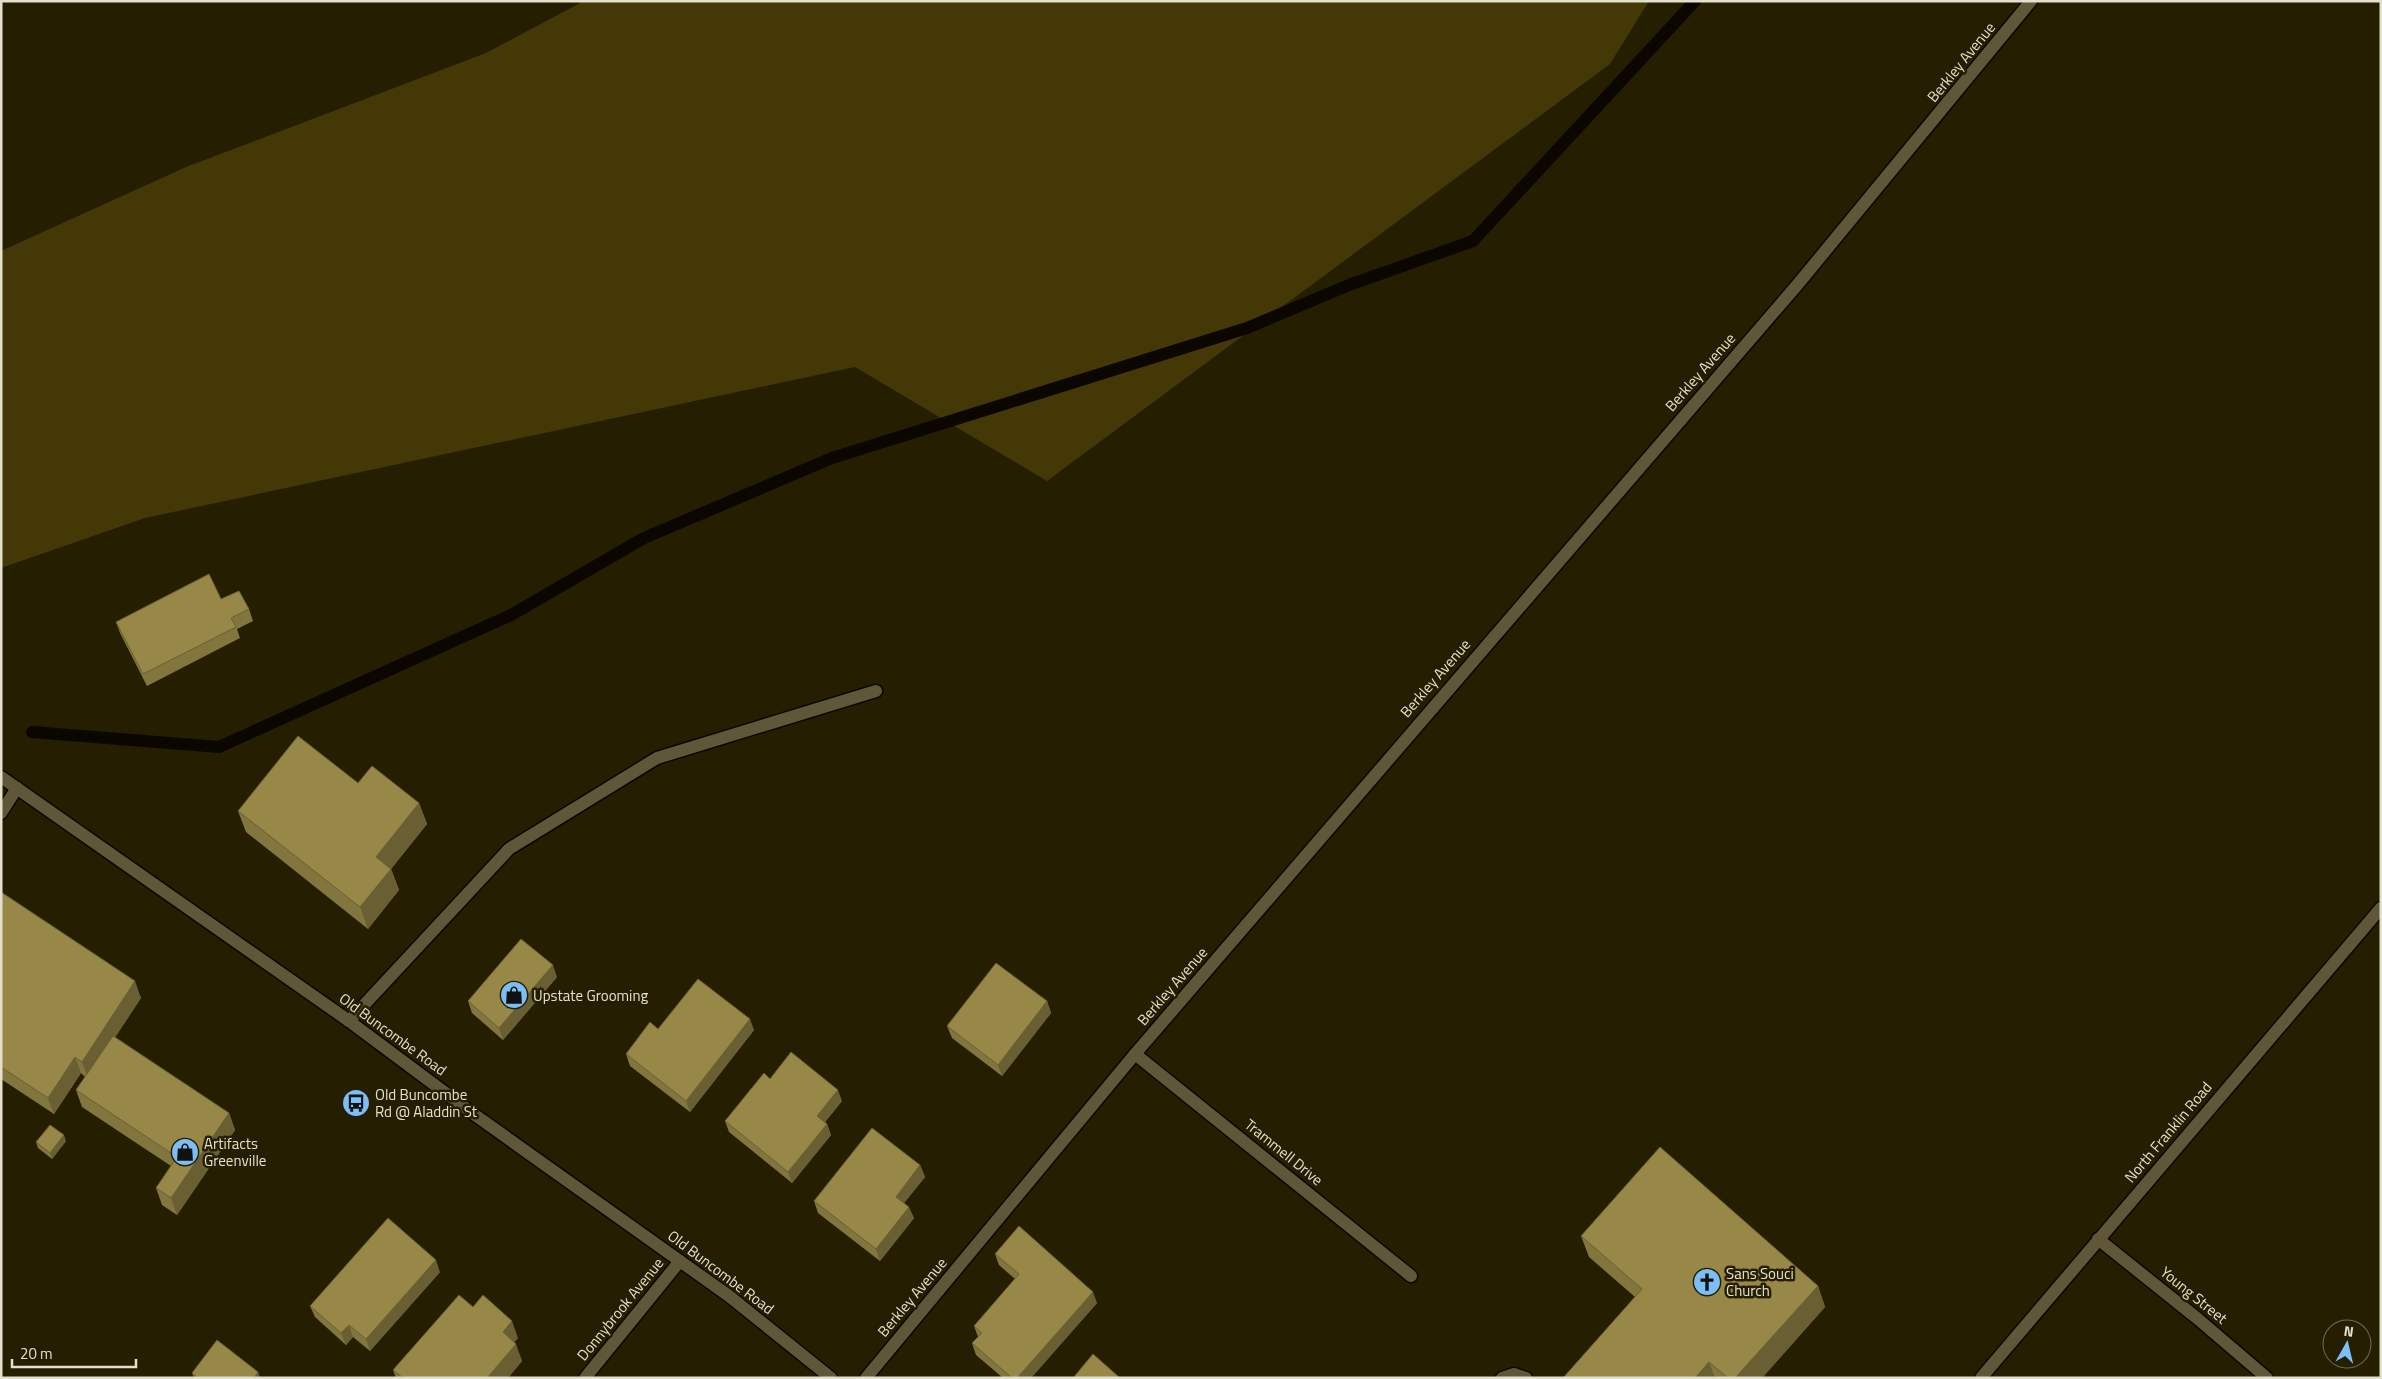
<svg xmlns="http://www.w3.org/2000/svg" width="2382" height="1379" viewBox="0 0 2382 1379" font-family="'Titillium Web',sans-serif">
  <rect width="100%" height="100%" fill="#251e00"/>
  <polygon fill="#433806" points="584,1 1649,1 1610,64 1047,481 855,367 145,518 1,568 1,251 186,167 486,53"/>
  <g fill="none" stroke-linecap="round" stroke-linejoin="round">
    <polyline stroke="#0b0700" stroke-width="12" points="32,732 219,747 511,615 644,538 832,458 1247,328 1349,285 1473,241 1695,1"/>
    <g stroke="#0e0700" stroke-width="15">
      <g id="lane">
        <polyline points="349,1021 509,849 657,758 876,691"/>
        <polyline points="1502,1378 1514,1374 1526,1378"/>
      </g>
    </g>
    <g stroke="#0e0700" stroke-width="15">
      <g id="street">
        <polyline points="1,813 17,788"/>
        <polyline points="1135,1054 1411,1276"/>
        <polyline points="2098,1239 2198,1319 2267,1378"/>
        <polyline points="585,1378 680,1261"/>
        <polyline points="866,1378 1135,1054 1798,284 2031,1"/>
      </g>
    </g>
    <g stroke="#0e0700" stroke-width="15">
      <g id="secondary">
        <polyline points="1,777 349,1021 475,1115 729,1296 831,1378"/>
        <polyline points="1981,1378 2381,908"/>
      </g>
    </g>
    <use href="#lane" stroke="#5f5737" stroke-width="12"/>
    <use href="#street" stroke="#5f5737" stroke-width="12"/>
    <use href="#secondary" stroke="#5f5737" stroke-width="12"/>
  </g>
  <g fill="#82753e">
    <polygon points="221,599 249,609 253,621 237,629 240,638 147,686 120,633 116,622"/>
    <polygon points="358,783 419,803 427,824 391,869 399,890 368,929 246,832 238,811"/>
    <polygon points="1,892 141,998 115,1037 229,1113 235,1130 177,1215 162,1205 156,1188 171,1166 82,1107 76,1090 85,1077 81,1073 54,1114 1,1079"/>
    <polygon points="557,977 503,1040 472,1013 468,1001"/>
    <polygon points="1047,1001 1051,1013 1002,1076 952,1038 947,1026"/>
    <polygon points="658,1029 754,1030 690,1112 630,1066 626,1054"/>
    <polygon points="842,1101 825,1122 827,1124 831,1135 792,1183 729,1132 725,1121"/>
    <polygon points="66,1141 52,1159 38,1148 36,1142"/>
    <polygon points="920,1165 925,1177 904,1203 914,1218 880,1261 818,1213 814,1201"/>
    <polygon points="1581,1236 1818,1286 1825,1307 1762,1378 1563,1378 1635,1297 1589,1257"/>
    <polygon points="995,1254 1097,1303 1031,1378 1003,1378 976,1355 972,1343 978,1337 974,1326 1015,1279 999,1265"/>
    <polygon points="440,1272 370,1351 353,1337 346,1345 315,1317 310,1306"/>
    <polygon points="518,1338 514,1342 522,1361 508,1378 396,1378 393,1370"/>
    <polygon points="258,1372 260,1378 194,1378 192,1373"/>
  </g>
  <g fill="#6a5f32">
    <polygon points="419,803 427,824 391,869 399,890 368,929 360,907 376,857"/>
    <polygon points="553,965 557,977 503,1040 499,1028"/>
    <polygon points="135,981 141,998 88,1079 82,1062"/>
    <polygon points="1047,1001 1051,1013 1002,1076 998,1065"/>
    <polygon points="750,1019 754,1030 690,1112 686,1101"/>
    <polygon points="75,1057 81,1073 54,1114 48,1098"/>
    <polygon points="838,1090 842,1101 821,1127 817,1116"/>
    <polygon points="229,1113 235,1130 177,1215 171,1198"/>
    <polygon points="827,1124 831,1135 792,1183 788,1172"/>
    <polygon points="64,1135 66,1141 52,1159 50,1153"/>
    <polygon points="920,1165 925,1177 900,1208 896,1197"/>
    <polygon points="909,1207 914,1218 880,1261 876,1249"/>
    <polygon points="436,1260 440,1272 370,1351 366,1339"/>
    <polygon points="1818,1286 1825,1307 1762,1378 1735,1378"/>
    <polygon points="1093,1292 1097,1303 1031,1378 1017,1378"/>
    <polygon points="512,1321 518,1338 509,1349 503,1332"/>
    <polygon points="349,1325 353,1337 346,1345 341,1333"/>
    <polygon points="516,1344 522,1361 508,1378 487,1378"/>
    <polygon points="1709,1362 1715,1378 1695,1378"/>
    <polygon points="258,1372 260,1378 254,1378"/>
  </g>
  <g fill="#978848" stroke="#6a5f32">
    <polygon points="209,574 221,599 239,591 249,609 231,618 236,627 143,674 116,622"/>
    <polygon points="298,736 358,783 372,766 419,803 376,857 391,869 360,907 238,811"/>
    <polygon points="1,892 135,981 82,1062 75,1057 48,1098 1,1067 1,1011 2,1009 1,1008"/>
    <polygon points="521,939 553,965 499,1028 468,1001"/>
    <polygon points="996,963 1047,1001 998,1065 947,1026"/>
    <polygon points="698,979 750,1019 686,1101 626,1054 650,1022 658,1029"/>
    <polygon points="113,1036 229,1113 171,1198 156,1188 177,1157 76,1090"/>
    <polygon points="791,1052 838,1090 817,1116 827,1124 788,1172 725,1121 764,1073 770,1079"/>
    <polygon points="50,1125 64,1135 50,1153 36,1142"/>
    <polygon points="872,1128 920,1165 896,1197 909,1207 876,1249 814,1201"/>
    <polygon points="1660,1147 1818,1286 1735,1378 1728,1378 1709,1362 1695,1378 1563,1378 1642,1289 1581,1236"/>
    <polygon points="388,1218 436,1260 366,1339 349,1325 341,1333 310,1306"/>
    <polygon points="1019,1226 1093,1292 1017,1378 1012,1378 972,1343 982,1333 974,1326 1019,1274 995,1254"/>
    <polygon points="459,1295 473,1307 483,1295 512,1321 503,1332 516,1344 487,1378 403,1378 393,1370"/>
    <polygon points="217,1340 258,1372 254,1378 198,1378 192,1373"/>
    <polygon points="1093,1354 1120,1378 1073,1378"/>
  </g>
  <defs>
    <g id="shop-disc" transform="scale(1.4375)"><circle r="9.5" fill="#7bbef8" stroke="#251e00"/><path d="M-5-2.5h2.3a2.7 3.5 0 0 1 5.4 0H5L5.5 6h-11ZM-1.5-2.5h3a1.5 2.3 0 0 0-3 0Z" fill="#111"/></g>
    <g id="bus-disc" transform="scale(1.4375)"><circle r="9.5" fill="#7bbef8" stroke="#251e00"/><path d="M-5-6H5V4H4V6H2V4H-2V6H-4V4H-5ZM-3.5-4V0h7V-4ZM-3.5 1.2v1.5H-2V1.2ZM2 1.2v1.5H3.5V1.2Z" fill="#111"/></g>
    <g id="church-disc" transform="scale(1.4375)"><circle r="9.5" fill="#7bbef8" stroke="#251e00"/><path d="M-1.2-6h2.4v3.5h3.3v2.4h-3.3V6h-2.4V-.1h-3.3v-2.4h3.3Z" fill="#111"/></g>
  </defs>
  <g fill-rule="evenodd">
    <use href="#shop-disc" x="514" y="995"/>
    <use href="#bus-disc" x="356" y="1103"/>
    <use href="#shop-disc" x="185" y="1152"/>
    <use href="#church-disc" x="1707" y="1282"/>
  </g>
  <g text-anchor="middle" dominant-baseline="central" stroke-width="5" stroke-linejoin="round" paint-order="stroke">
    <g font-size="15" fill="#e4e0ce" stroke="#251e00">
      <text transform="translate(1961 62) rotate(-51)">Berkley Avenue</text>
      <text transform="translate(1700 372) rotate(-49)">Berkley Avenue</text>
      <text transform="translate(1435 678) rotate(-49)">Berkley Avenue</text>
      <text transform="translate(1172 986) rotate(-49)">Berkley Avenue</text>
      <text transform="translate(393 1034) rotate(36)">Old Buncombe Road</text>
      <text transform="translate(2168 1132) rotate(-50)">North Franklin Road</text>
      <text transform="translate(1284 1152) rotate(39)">Trammell Drive</text>
      <text transform="translate(721 1272) rotate(37)">Old Buncombe Road</text>
      <text transform="translate(2194 1295) rotate(39)">Young Street</text>
      <text transform="translate(912 1297) rotate(-50)">Berkley Avenue</text>
      <text transform="translate(620 1309) rotate(-51)">Donnybrook Avenue</text>
    </g>
    <g font-size="15" fill="#e4e0ce" stroke="#251e00" text-anchor="start">
      <text x="533" y="995">Upstate Grooming</text>
      <text x="375" y="1094">Old Buncombe<tspan x="375" dy="17">Rd @ Aladdin St</tspan></text>
      <text x="204" y="1143">Artifacts<tspan x="204" dy="17">Greenville</tspan></text>
      <text x="1726" y="1273">Sans Souci<tspan x="1726" dy="17">Church</tspan></text>
    </g>
  </g>
  <rect width="2382" height="1379" fill="none" stroke="#e4e0ce" stroke-width="5"/>
  <g transform="translate(2347 1344) rotate(8)"><circle r="24" fill="#251e00" stroke="#716c52"/>
  <path d="M0-4L9 19L0 12L-9 19Z" fill="#7bbef8"/>
  <text y="-8" font-size="14" font-weight="bold" text-anchor="middle" fill="#e4e0ce">N</text>
  </g>
  <path d="M12 1359v8h124v-8" fill="none" stroke="#e4e0ce" stroke-width="2.5"/>
  <text x="20" y="1359" font-size="15" fill="#e4e0ce" stroke="#251e00" stroke-width="4" paint-order="stroke">20 m</text>
</svg>
